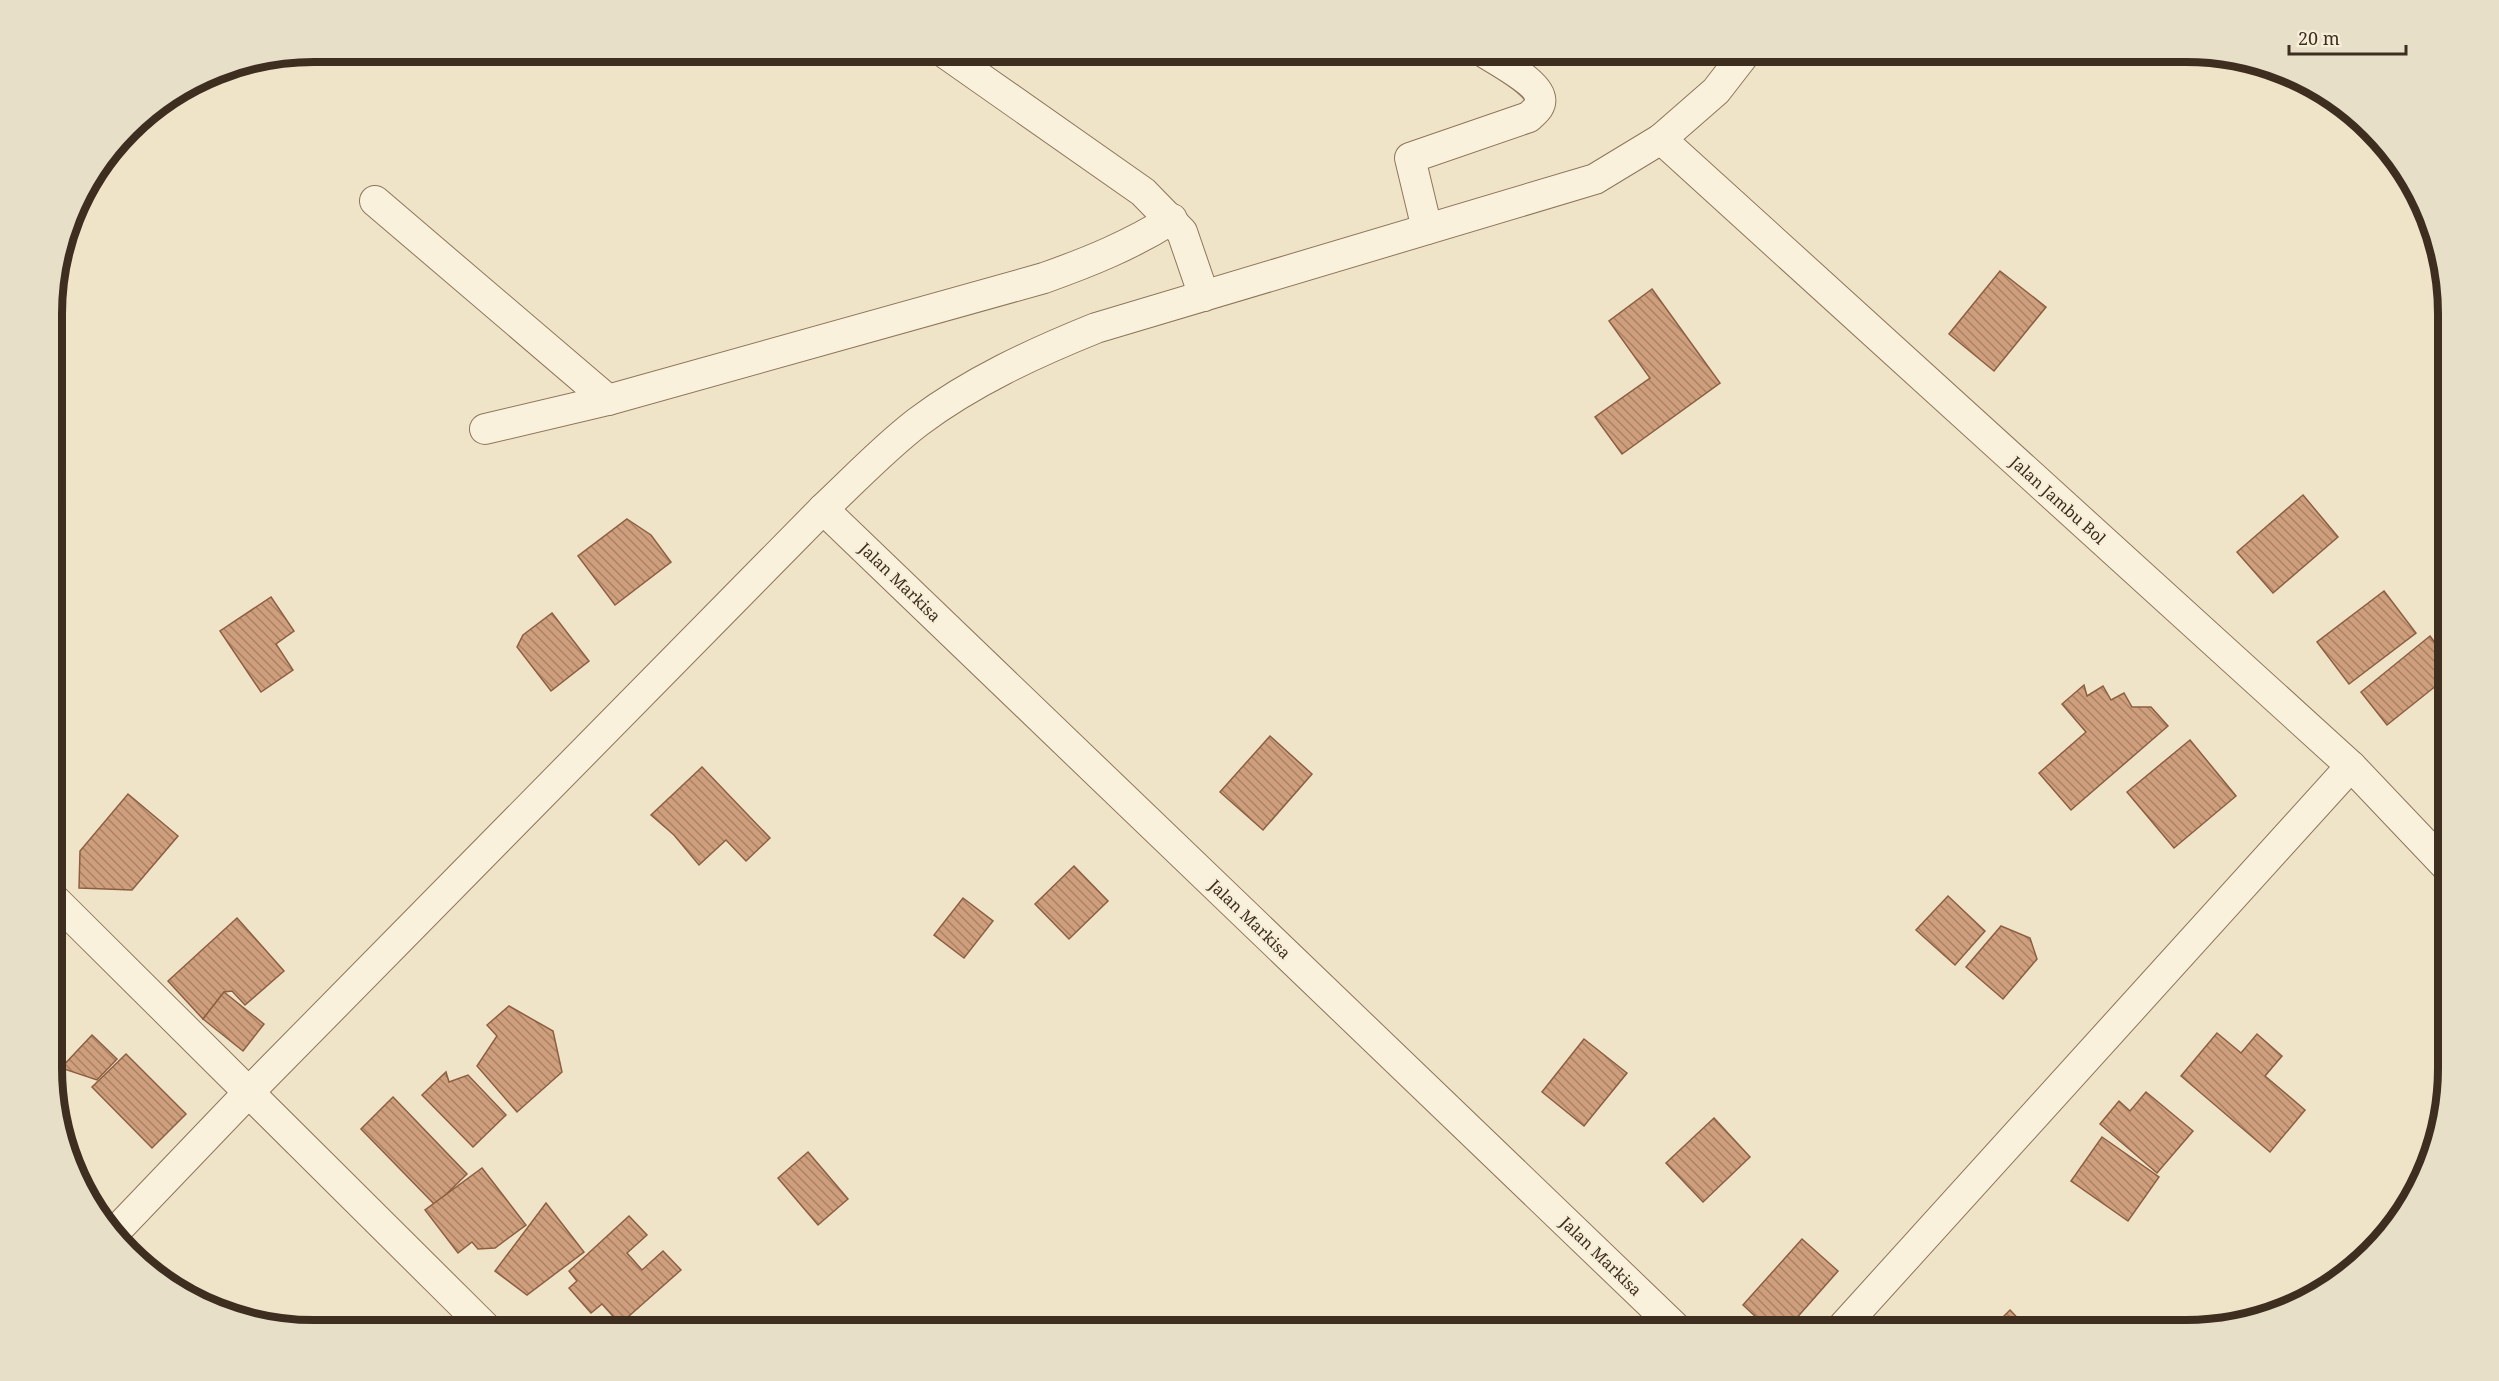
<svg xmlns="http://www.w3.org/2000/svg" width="2499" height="1381" viewBox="0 0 2499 1381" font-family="'Noto Serif',serif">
  <defs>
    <pattern id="building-back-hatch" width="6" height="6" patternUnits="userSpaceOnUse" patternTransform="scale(1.5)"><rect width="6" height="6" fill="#cf9f7d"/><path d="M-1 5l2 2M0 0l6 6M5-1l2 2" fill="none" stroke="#a98266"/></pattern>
  </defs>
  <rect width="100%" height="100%" fill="#f0e4c8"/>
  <g fill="url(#building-back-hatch)" stroke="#8d5f41" stroke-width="1.5">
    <polygon points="2000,271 2046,307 1994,371 1949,334"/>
    <polygon points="1652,289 1720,383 1622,454 1595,417 1650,378 1609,321"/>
    <polygon points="2303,495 2338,537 2273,593 2237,552"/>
    <polygon points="627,519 651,535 671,562 615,605 578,556"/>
    <polygon points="2384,591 2416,633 2349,684 2317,642"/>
    <polygon points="271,597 294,631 276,644 293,670 261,692 220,631"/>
    <polygon points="552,613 589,661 551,691 517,647 523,635"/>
    <polygon points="2430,636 2447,659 2447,677 2387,725 2361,692"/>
    <polygon points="2084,685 2087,696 2103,686 2111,700 2124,693 2132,707 2151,707 2168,726 2071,810 2039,773 2086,732 2062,704"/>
    <polygon points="1270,736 1312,774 1263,830 1220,792"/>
    <polygon points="2190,740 2236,796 2174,848 2127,792"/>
    <polygon points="702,767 770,838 746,861 726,840 699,865 674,835 651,815"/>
    <polygon points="128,794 178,836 132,890 79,888 80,851"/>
    <polygon points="1074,866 1108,901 1069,939 1035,904"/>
    <polygon points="1948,896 1985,931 1955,965 1916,930"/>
    <polygon points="963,898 993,921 964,958 934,935"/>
    <polygon points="237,918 284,971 245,1005 232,991 224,992 203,1019 168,981"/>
    <polygon points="2001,926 2030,938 2037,959 2003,999 1966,967"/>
    <polygon points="224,992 264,1024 243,1051 203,1019"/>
    <polygon points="509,1006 553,1031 562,1072 517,1112 477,1066 497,1036 487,1025"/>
    <polygon points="2217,1033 2241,1053 2257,1034 2282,1056 2265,1076 2305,1110 2270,1152 2181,1076"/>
    <polygon points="92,1035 117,1059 97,1080 61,1068"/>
    <polygon points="1584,1039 1627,1073 1584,1126 1542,1092"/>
    <polygon points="126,1054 186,1114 152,1148 92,1087"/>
    <polygon points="446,1072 449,1082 468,1075 506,1115 473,1147 422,1095"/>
    <polygon points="2146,1092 2193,1131 2157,1173 2100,1124 2119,1101 2130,1111"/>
    <polygon points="393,1097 467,1174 435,1205 361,1129"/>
    <polygon points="1714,1118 1750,1157 1703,1202 1666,1163"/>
    <polygon points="2102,1137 2159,1177 2128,1221 2071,1181"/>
    <polygon points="808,1152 848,1199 818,1225 778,1178"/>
    <polygon points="482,1168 526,1225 495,1248 478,1249 472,1242 458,1253 425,1210"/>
    <polygon points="546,1203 584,1252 527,1295 495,1271"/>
    <polygon points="629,1216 647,1235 627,1253 642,1270 663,1251 681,1270 620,1324 602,1304 591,1313 569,1288 577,1281 569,1271"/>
    <polygon points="1802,1239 1838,1271 1786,1330 1770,1330 1743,1305"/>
    <polygon points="2010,1310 2029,1330 1990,1330"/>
    <polygon points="701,1319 712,1330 689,1330"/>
  </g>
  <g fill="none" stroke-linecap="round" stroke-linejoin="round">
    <g stroke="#8d765c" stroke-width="32">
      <g id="street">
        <polyline points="942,51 1143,192 1182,232 1204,296"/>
        <polyline points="1661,139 2351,766 2447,867"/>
        <path d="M375 201 608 400 1044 278C1089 262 1131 245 1172 219"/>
        <path d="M1427 229 1410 158 1529 117C1535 111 1542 106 1540 98 1538 82 1496 60 1482 51"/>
        <polyline points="485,429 608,400"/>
        <polyline points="823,509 1678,1330"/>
        <polyline points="53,898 488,1330"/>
        <path d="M115 1232 248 1093 823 509C854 480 884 448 918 422 971 382 1034 353 1096 328L1595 179 1661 139 1716 91 1747 51"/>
        <polyline points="1840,1330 2351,766"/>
      </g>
    </g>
    <use href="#street" stroke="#faf1dc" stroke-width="30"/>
  </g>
  <g text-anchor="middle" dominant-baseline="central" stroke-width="4.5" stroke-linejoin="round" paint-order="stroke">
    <g font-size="16" fill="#3d2e20" stroke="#f7eed8">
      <text transform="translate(2058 500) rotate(42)">Jalan Jambu Bol</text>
      <text transform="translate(900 582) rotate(44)">Jalan Markisa</text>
      <text transform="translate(1250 919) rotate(44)">Jalan Markisa</text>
      <text transform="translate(1601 1256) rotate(44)">Jalan Markisa</text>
    </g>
  </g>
  <path d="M0 0H2499V1381H0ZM314 62H2186A252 252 0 0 1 2438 314V1068A252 252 0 0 1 2186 1320H314A252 252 0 0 1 62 1068V314A252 252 0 0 1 314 62Z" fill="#e8dfc9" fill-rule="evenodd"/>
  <path fill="none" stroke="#3d2e20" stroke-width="8" d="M314 62H2186A252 252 0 0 1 2438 314V1068A252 252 0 0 1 2186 1320H314A252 252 0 0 1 62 1068V314A252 252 0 0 1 314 62Z"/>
  <path d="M2289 45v9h117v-9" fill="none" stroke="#3d2e20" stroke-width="3"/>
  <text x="2298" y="45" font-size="18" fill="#3d2e20" stroke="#f7eed8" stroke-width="4.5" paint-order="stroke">20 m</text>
</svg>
